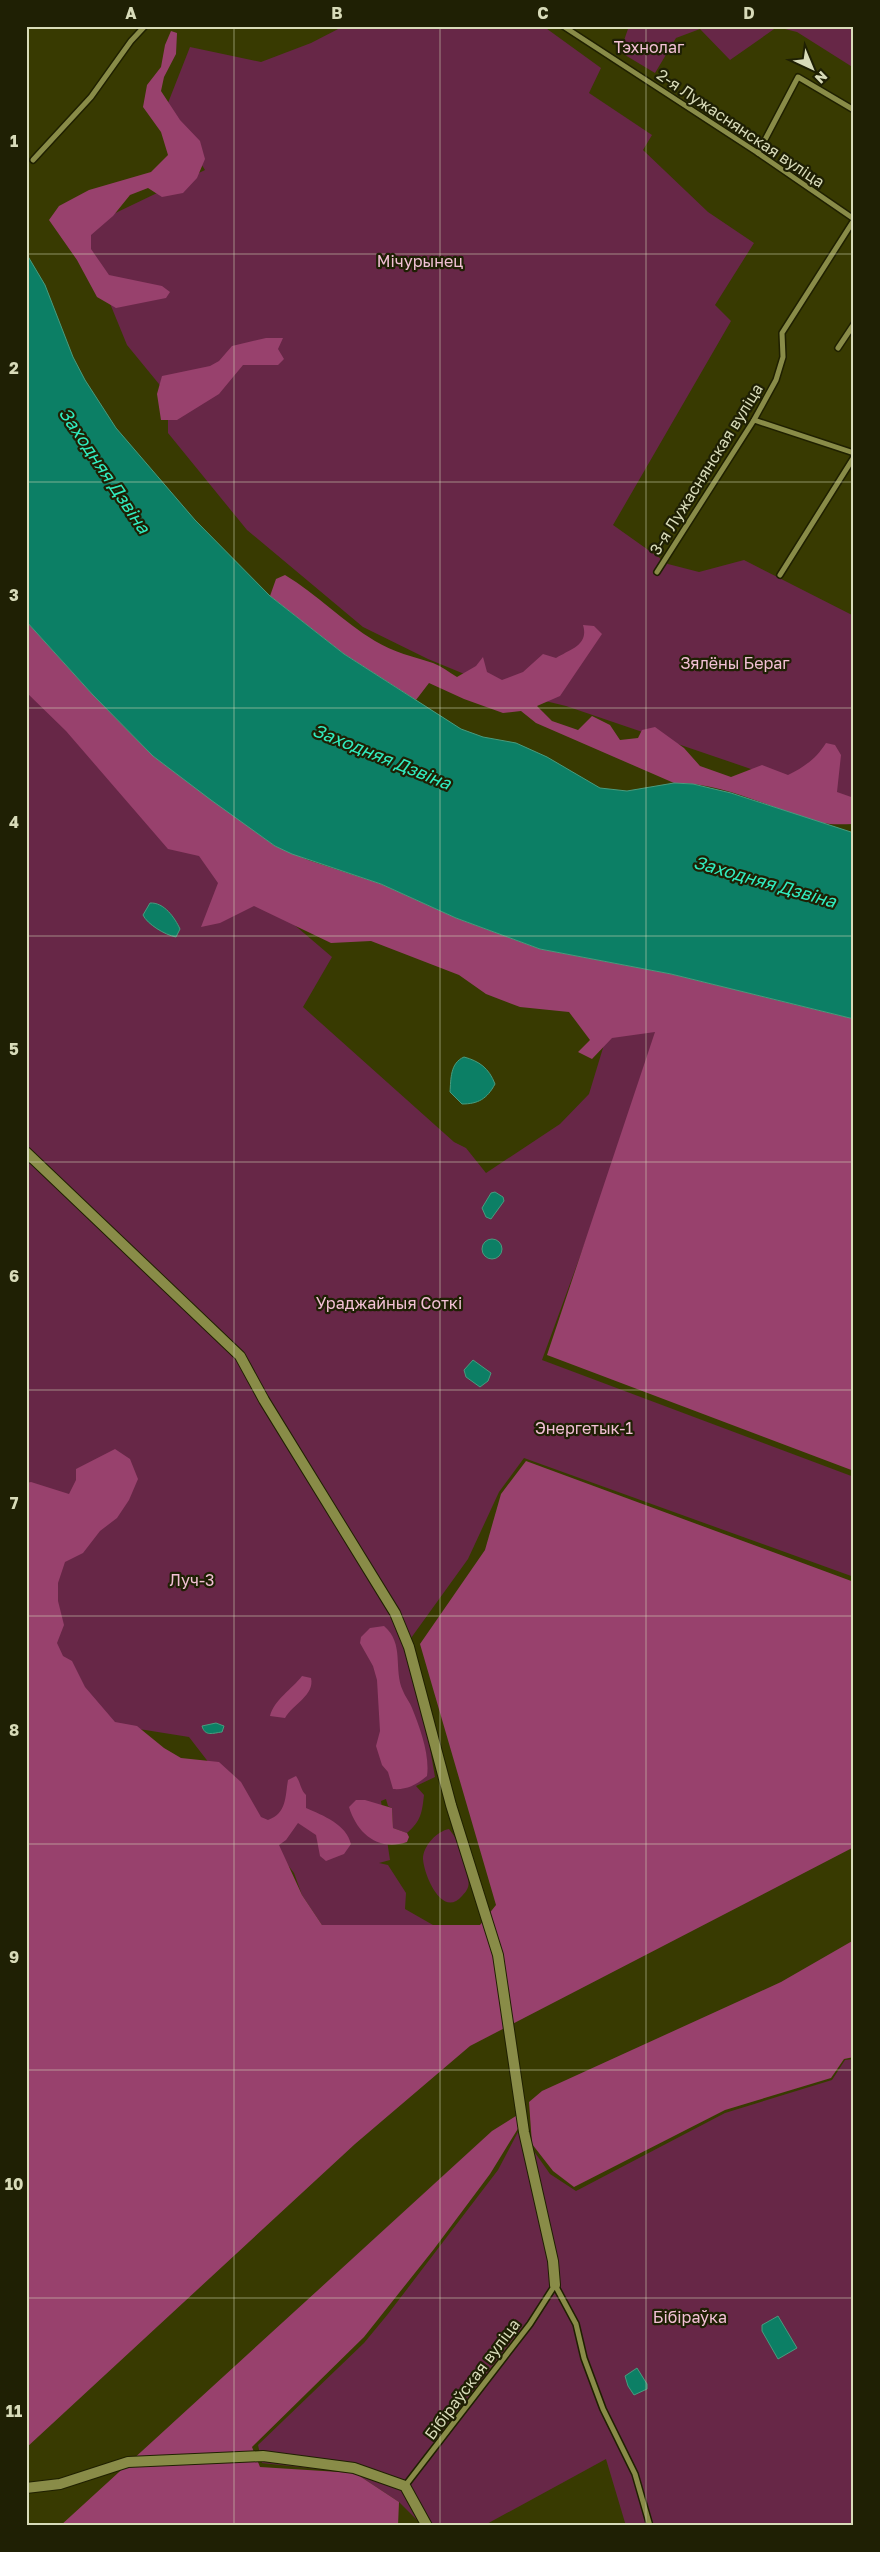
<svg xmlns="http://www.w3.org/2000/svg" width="880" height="2552" viewBox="0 0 880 2552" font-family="'Golos Text',sans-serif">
  <rect width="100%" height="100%" fill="#383a01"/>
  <g fill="#672747">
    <polygon points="344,26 543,26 601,68 589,93 652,135 643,150 708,212 754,243 715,305 731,321 613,525 668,564 699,572 744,560 854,616 854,804 566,706 508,692 428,659 363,627 247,530 168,433 168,395 127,345 80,230 205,170 166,108 190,47 261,62 311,43"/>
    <polygon points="629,26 854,26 854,68 797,32 777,27 730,60 700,29 676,38 655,73 620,52"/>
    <path d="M26 665 82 744 332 957 303 1007 454 1142 466 1148 486 1173 560 1124 589 1094 606 1038 666 1022 542 1360 854 1477V1577L524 1458 499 1492 468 1559 411 1638 435 1777 416 1786 424 1795C422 1813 421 1821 407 1833L393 1828 392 1808 388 1806 386 1799 381 1801 390 1860 379 1863 388 1865 406 1893 405 1909 433 1925H322L302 1895 294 1873 189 1737 114 1725 51 1649 26 1537Z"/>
    <path d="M449 1829C461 1843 465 1861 468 1879 470 1886 467 1891 462 1896 442 1919 424 1875 423 1859 423 1846 437 1831 449 1829Z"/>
    <polygon points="854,2059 854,2526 626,2526 606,2459 483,2526 423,2526 399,2502 355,2473 262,2463 258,2445 364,2343 388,2314 498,2170 519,2130 550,2174 576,2191 725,2113 832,2080 845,2060"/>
  </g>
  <g fill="#98416d">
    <polygon points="171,31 177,33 176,54 164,77 161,91 180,120 200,141 205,159 197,178 183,193 162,197 148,188 130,195 113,216 91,235 91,249 109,275 162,286 170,292 166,298 116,308 97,297 77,260 49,220 59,206 89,190 151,172 168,155 161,132 143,107 147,85 161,67 165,45"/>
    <polygon points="266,338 283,338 278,349 284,359 278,365 243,365 219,394 177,420 161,420 157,394 162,376 210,366 219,361 232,346"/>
    <path d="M285 575C317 594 343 622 375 641 393 652 414 657 433 663 441 666 449 672 457 677L476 666 483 657 487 672 502 680 523 672 543 654 556 658C571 649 589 645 583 625L594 626 602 634 560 696 537 706 552 721 578 730 592 716 610 725 620 740 638 738 642 730 655 727 684 748 700 766 731 777 762 765 788 775C804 767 816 759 826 743L835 745 841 755 837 792 854 798V824C844 824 832 825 823 823 775 811 725 782 674 783L536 723 521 711 503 713 464 699 429 683 416 700 344 654 270 596 276 579Z"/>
    <polygon points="26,621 93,695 153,756 275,846 308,860 381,884 456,918 540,949 671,974 854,1019 854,1471 547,1355 655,1032 612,1038 592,1059 578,1052 590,1040 569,1012 520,1007 486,994 459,975 371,941 331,943 254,906 220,923 201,927 218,883 199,856 168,849 66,731 26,692"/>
    <path d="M115 1449 130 1459 138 1479 129 1500 117 1518 100 1531 83 1553 65 1562 58 1583V1601L64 1625 57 1643 63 1656 72 1661 85 1687 115 1722 137 1726 164 1748 181 1758 219 1762 241 1782 261 1817 268 1820C287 1813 285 1797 288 1780L296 1776C301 1783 300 1789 306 1795V1808C324 1816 346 1824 351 1844L344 1854 326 1861 320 1856 316 1835 298 1823 286 1840 279 1845 302 1895 322 1925H480L496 1905 420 1644 485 1550 501 1494 526 1461 854 1582V1847L470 2046 355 2144 26 2448V1483L31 1482 69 1494 76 1480V1469Z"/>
    <path d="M384 1626C405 1644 393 1669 403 1691 405 1697 410 1702 412 1708 420 1728 430 1755 427 1776 416 1785 407 1790 393 1789L388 1772 382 1765 376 1746 380 1731 377 1680 373 1666 360 1643 361 1637 370 1628Z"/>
    <path d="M302 1676 311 1678C315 1695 293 1704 285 1718L270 1716C274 1700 292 1689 302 1676Z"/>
    <path d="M356 1800H365L392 1808 393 1828 407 1833 409 1837 407 1842C378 1852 357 1833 349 1807Z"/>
    <polygon points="854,1940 854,2057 844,2059 831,2078 725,2110 574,2187 553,2171 532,2144 529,2102 542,2091 781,1982"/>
    <polygon points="519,2114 519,2127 490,2174 434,2249 364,2337 252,2447 260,2467 355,2473 399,2502 398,2526 60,2526 492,2131"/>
  </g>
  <g fill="#0c7f65" stroke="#499b7e">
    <polygon points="26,253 45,285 73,357 85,380 116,428 195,520 270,596 344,654 461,729 483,737 516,743 547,757 600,788 627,791 674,783 693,784 731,793 854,833 854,1019 671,974 540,949 456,918 381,884 292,854 275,846 211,800 153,756 93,695 26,621"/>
    <path d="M150 903C164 902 175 918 180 929L176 937C165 935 147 924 143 915Z"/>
    <path d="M464 1057C479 1061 489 1068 495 1084 487 1099 478 1104 462 1104L450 1092C451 1079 450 1063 464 1057Z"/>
    <polygon points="495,1192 503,1197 504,1201 491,1219 486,1217 482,1208 491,1193"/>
    <circle cx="492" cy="1249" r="10"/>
    <polygon points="473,1360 491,1373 488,1381 480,1387 466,1377 464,1370"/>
    <path d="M216 1723 224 1726 222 1732C213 1733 205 1737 202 1726Z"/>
    <polygon points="778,2316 797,2348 778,2359 762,2331 762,2325"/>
    <polygon points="637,2368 647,2384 647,2389 634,2395 628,2386 625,2376"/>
  </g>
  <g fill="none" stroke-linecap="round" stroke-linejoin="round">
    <g stroke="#1f2000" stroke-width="8">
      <g id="street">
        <polyline points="563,26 758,153 854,219"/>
        <polyline points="758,153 798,77 854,110"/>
        <polyline points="33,160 91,97 131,41 145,26"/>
        <polyline points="838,348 854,324"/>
        <polyline points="754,420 854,453"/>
        <polyline points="657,572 754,420 776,380 783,357 782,333 854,220"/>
        <polyline points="780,575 854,457"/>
        <polyline points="405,2486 530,2324 555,2285 576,2324 584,2358 603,2409 635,2474 650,2526"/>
      </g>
    </g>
    <g stroke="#1f2000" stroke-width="12">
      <g id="secondary">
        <polyline points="26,1152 240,1356 264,1400 395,1613 409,1647 451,1805 498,1955 524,2132 553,2261 555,2285"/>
        <polyline points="26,2488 60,2484 128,2462 263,2456 354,2468 405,2486 427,2526"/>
      </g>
    </g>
    <use href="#street" stroke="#898c48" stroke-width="5"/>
    <use href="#secondary" stroke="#898c48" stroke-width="10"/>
  </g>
  <path fill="none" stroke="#d8dbb9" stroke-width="1" stroke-opacity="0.55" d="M234 26V2526M440 26V2526M646 26V2526M26 254H854M26 482H854M26 708H854M26 936H854M26 1162H854M26 1390H854M26 1616H854M26 1844H854M26 2070H854M26 2298H854"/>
  <g text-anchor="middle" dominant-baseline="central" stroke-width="4.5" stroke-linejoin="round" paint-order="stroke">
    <g font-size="16" fill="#f3c1d6" stroke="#1f2004">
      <text x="649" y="47">Тэхнолаг</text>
      <text x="420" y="261">Мічурынец</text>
      <text x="735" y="663">Зялёны Бераг</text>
      <text x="389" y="1303">Ураджайныя Соткі</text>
      <text x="584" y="1428">Энергетык-1</text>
      <text x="192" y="1580">Луч-3</text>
      <text x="690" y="2317">Бібіраўка</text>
    </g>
    <g font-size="16" fill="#d8dbb9" stroke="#1f2004">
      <text transform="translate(741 128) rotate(34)">2-я Лужаснянская вуліца</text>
      <text transform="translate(706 469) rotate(-58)">3-я Лужаснянская вуліца</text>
      <text transform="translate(472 2379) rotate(-53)">Бібіраўская вуліца</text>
    </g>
    <g font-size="18" font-style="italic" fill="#31edc0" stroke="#1f2004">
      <text transform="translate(105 470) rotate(56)">Заходняя Дзвіна</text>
      <text transform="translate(382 756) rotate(22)">Заходняя Дзвіна</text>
      <text transform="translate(765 881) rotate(16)">Заходняя Дзвіна</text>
    </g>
  </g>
  <rect width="880" height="2552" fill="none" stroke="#1f2004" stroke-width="55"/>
  <g transform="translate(812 68) rotate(136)" stroke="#1f2004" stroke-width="4" paint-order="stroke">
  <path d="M0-4L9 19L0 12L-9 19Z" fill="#d8dbb9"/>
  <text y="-8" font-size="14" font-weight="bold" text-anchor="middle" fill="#d8dbb9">N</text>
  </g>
  <rect x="28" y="28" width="824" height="2496" fill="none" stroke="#d8dbb9" stroke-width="2"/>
  <g font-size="16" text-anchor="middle" font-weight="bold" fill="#d8dbb9">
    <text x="131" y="19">A</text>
    <text x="337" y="19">B</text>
    <text x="543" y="19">C</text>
    <text x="749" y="19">D</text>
    <text x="14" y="147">1</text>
    <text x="14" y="374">2</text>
    <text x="14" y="601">3</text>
    <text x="14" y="828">4</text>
    <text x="14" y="1055">5</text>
    <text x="14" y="1282">6</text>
    <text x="14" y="1509">7</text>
    <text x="14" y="1736">8</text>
    <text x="14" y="1963">9</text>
    <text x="14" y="2190">10</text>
    <text x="14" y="2417">11</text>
  </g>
</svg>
